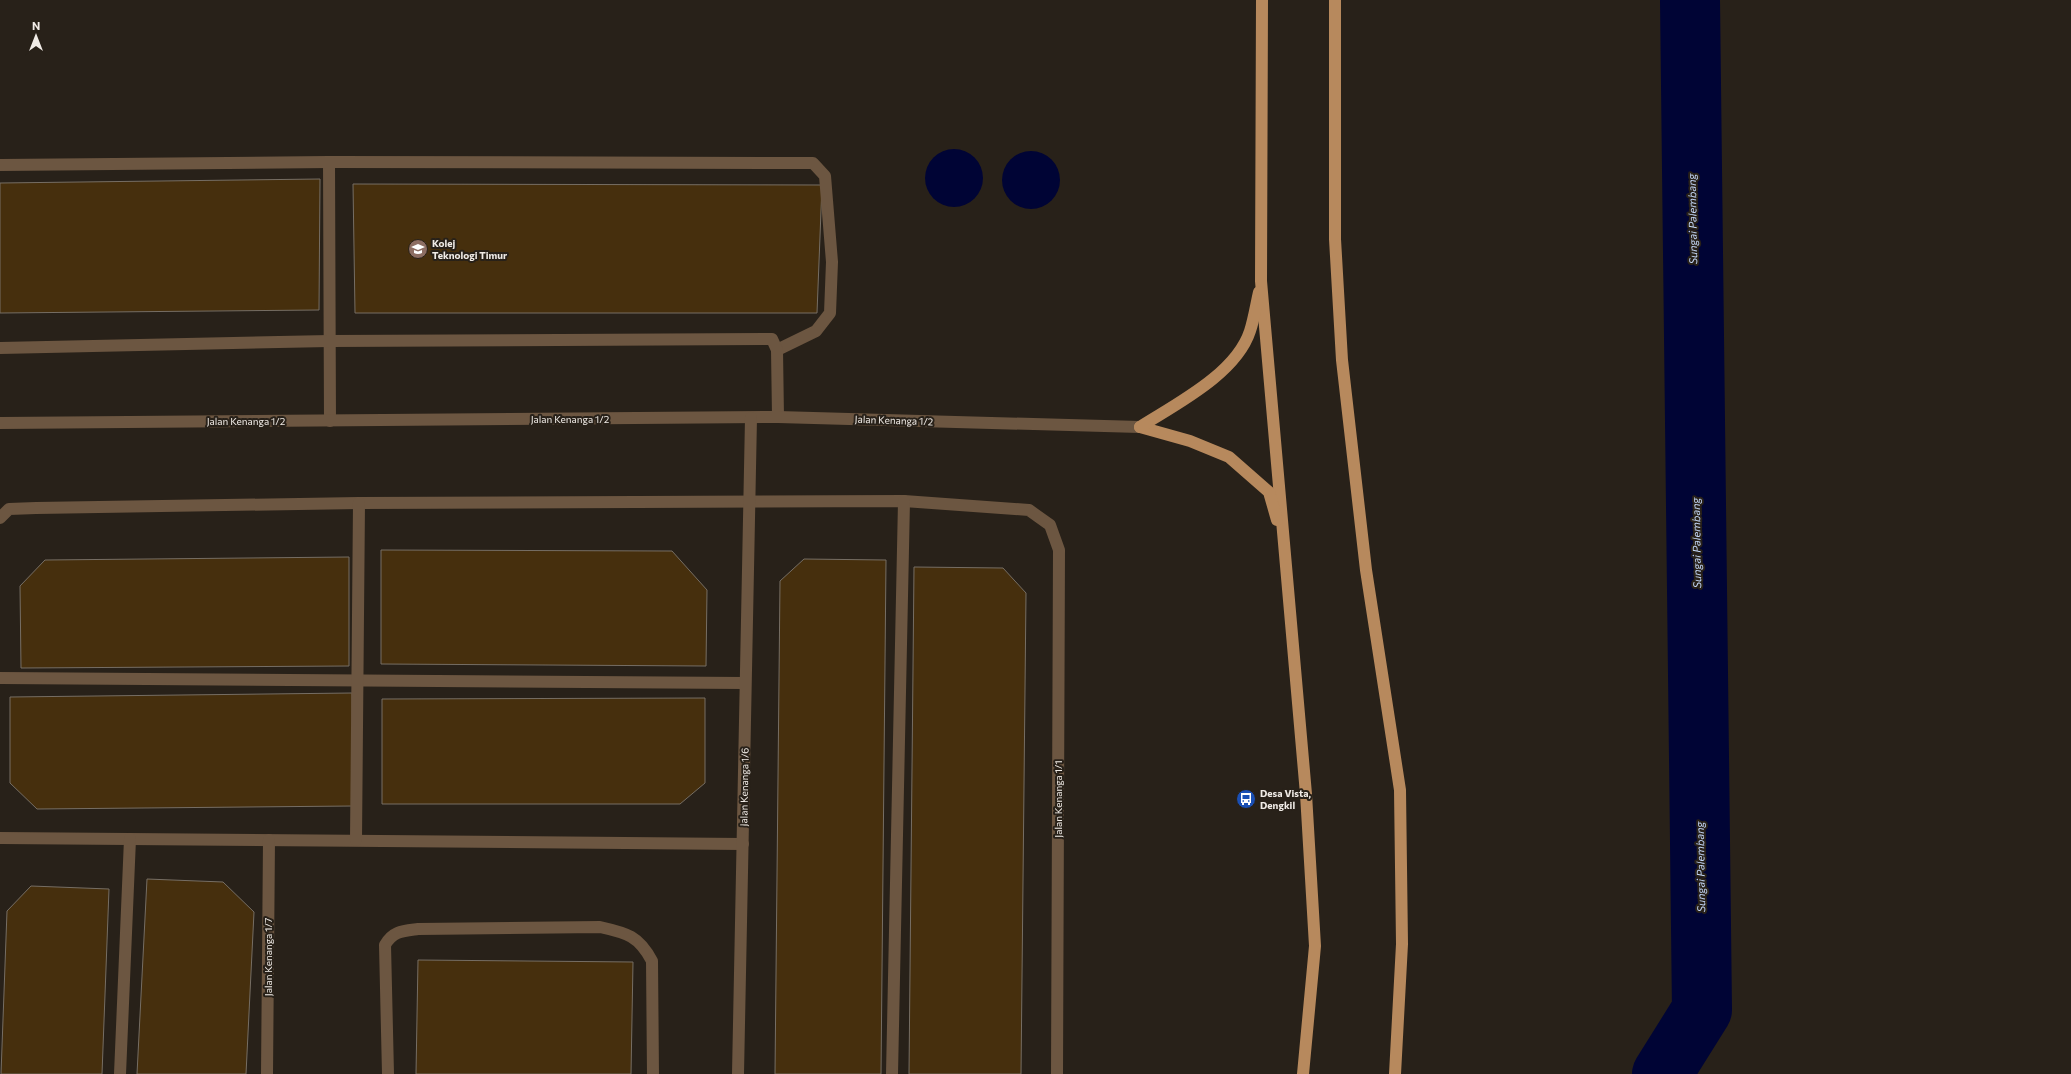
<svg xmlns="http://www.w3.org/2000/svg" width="2071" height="1074" viewBox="0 0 2071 1074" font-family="Commissioner,sans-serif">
  <rect width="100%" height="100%" fill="#282119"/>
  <g fill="#000435">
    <circle cx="954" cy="178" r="29"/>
    <circle cx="1031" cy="180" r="29"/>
  </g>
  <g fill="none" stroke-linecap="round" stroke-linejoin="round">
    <polyline stroke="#000435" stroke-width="60" points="1662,1074 1702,1010 1690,0"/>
  </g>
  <g fill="#462f0d" stroke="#766e64">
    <polygon points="320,179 319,310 0,313 0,183"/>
    <polygon points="353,184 822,185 817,313 355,313"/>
    <polygon points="381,550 672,551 707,590 706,666 381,664"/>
    <polygon points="349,557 349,666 21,668 20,586 45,560"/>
    <polygon points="804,559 886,560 881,1074 775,1074 780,581"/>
    <polygon points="914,567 1003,568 1026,593 1021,1074 909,1074"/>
    <polygon points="352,693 353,806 37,809 10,783 10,697"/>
    <polygon points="705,698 705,783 680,804 382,804 382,699"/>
    <polygon points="147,879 223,882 254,912 246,1074 137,1074"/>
    <polygon points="31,886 109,889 102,1074 1,1074 7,911"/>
    <polygon points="418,960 633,962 631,1074 416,1074"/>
  </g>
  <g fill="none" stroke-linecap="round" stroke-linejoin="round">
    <g stroke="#6c5641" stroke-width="12">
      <polyline points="329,162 330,421"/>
      <polyline points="0,165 329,162 813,163 825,176 832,262 830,313 816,331 777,350"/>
      <polyline points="0,348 329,341 772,339 777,350 778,417"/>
      <polyline points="0,423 778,417 1140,427"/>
      <polyline points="0,518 9,509 36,508 359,503 904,501 1029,510 1050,525 1059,550 1057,1074"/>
      <polyline points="0,678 745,683"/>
      <polyline points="0,838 743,844"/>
      <polyline points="356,840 359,503"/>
      <polyline points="120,1074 130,839"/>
      <polyline points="267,1074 269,840"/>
      <path d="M388 1074 385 945C393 931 403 931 418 929L600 927C627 933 639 936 652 961L653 1074"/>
      <polyline points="738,1074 751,418"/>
      <polyline points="892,1074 904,501"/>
    </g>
    <g stroke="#b7895d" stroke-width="12">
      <polyline points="1262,0 1261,281 1306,794 1315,946 1303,1074"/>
      <polyline points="1335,0 1335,239 1342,360 1366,570 1400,790 1402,944 1395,1074"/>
      <polyline points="1140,427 1190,441 1229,457 1269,492 1277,520"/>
      <path d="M1140 427C1176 404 1236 374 1250 331 1254 319 1256 305 1259 292"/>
    </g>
  </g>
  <defs>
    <g id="university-disc" transform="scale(1)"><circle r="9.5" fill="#8d6e63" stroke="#282119"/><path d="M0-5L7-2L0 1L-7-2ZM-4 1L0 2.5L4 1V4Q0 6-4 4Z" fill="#fff"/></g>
    <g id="bus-disc" transform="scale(1)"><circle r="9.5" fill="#1a4fb4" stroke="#282119"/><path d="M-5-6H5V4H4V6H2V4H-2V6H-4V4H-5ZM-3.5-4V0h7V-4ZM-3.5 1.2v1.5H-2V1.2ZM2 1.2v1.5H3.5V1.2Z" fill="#fff"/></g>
  </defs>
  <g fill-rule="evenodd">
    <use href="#university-disc" x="418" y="249"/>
    <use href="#bus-disc" x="1246" y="799"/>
  </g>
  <g text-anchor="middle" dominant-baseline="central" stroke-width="4" stroke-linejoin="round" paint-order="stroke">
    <g font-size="10" font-weight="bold" fill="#f0ebe6" stroke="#282119" text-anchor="start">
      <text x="432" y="243">Kolej<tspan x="432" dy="12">Teknologi Timur</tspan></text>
      <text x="1260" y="793">Desa Vista,<tspan x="1260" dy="12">Dengkil</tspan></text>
    </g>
    <g font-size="10" fill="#f0ebe6" stroke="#282119">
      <text x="570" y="419">Jalan Kenanga 1/2</text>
      <text transform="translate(894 420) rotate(2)">Jalan Kenanga 1/2</text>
      <text x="246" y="421">Jalan Kenanga 1/2</text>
      <text transform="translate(744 787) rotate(-89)">Jalan Kenanga 1/6</text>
      <text transform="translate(1058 799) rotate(-90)">Jalan Kenanga 1/1</text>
      <text transform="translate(268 957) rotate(-90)">Jalan Kenanga 1/7</text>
    </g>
    <g font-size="11" font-style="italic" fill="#c4d7f8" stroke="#282119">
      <text transform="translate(1692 219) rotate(-91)">Sungai Palembang</text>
      <text transform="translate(1696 543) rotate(-91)">Sungai Palembang</text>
      <text transform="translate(1700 867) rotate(-91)">Sungai Palembang</text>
    </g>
  </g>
  <g transform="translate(36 36)" stroke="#282119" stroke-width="3" paint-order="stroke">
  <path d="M0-3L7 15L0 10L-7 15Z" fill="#f0ebe6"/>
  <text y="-6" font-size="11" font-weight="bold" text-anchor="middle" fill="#f0ebe6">N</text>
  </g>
</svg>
